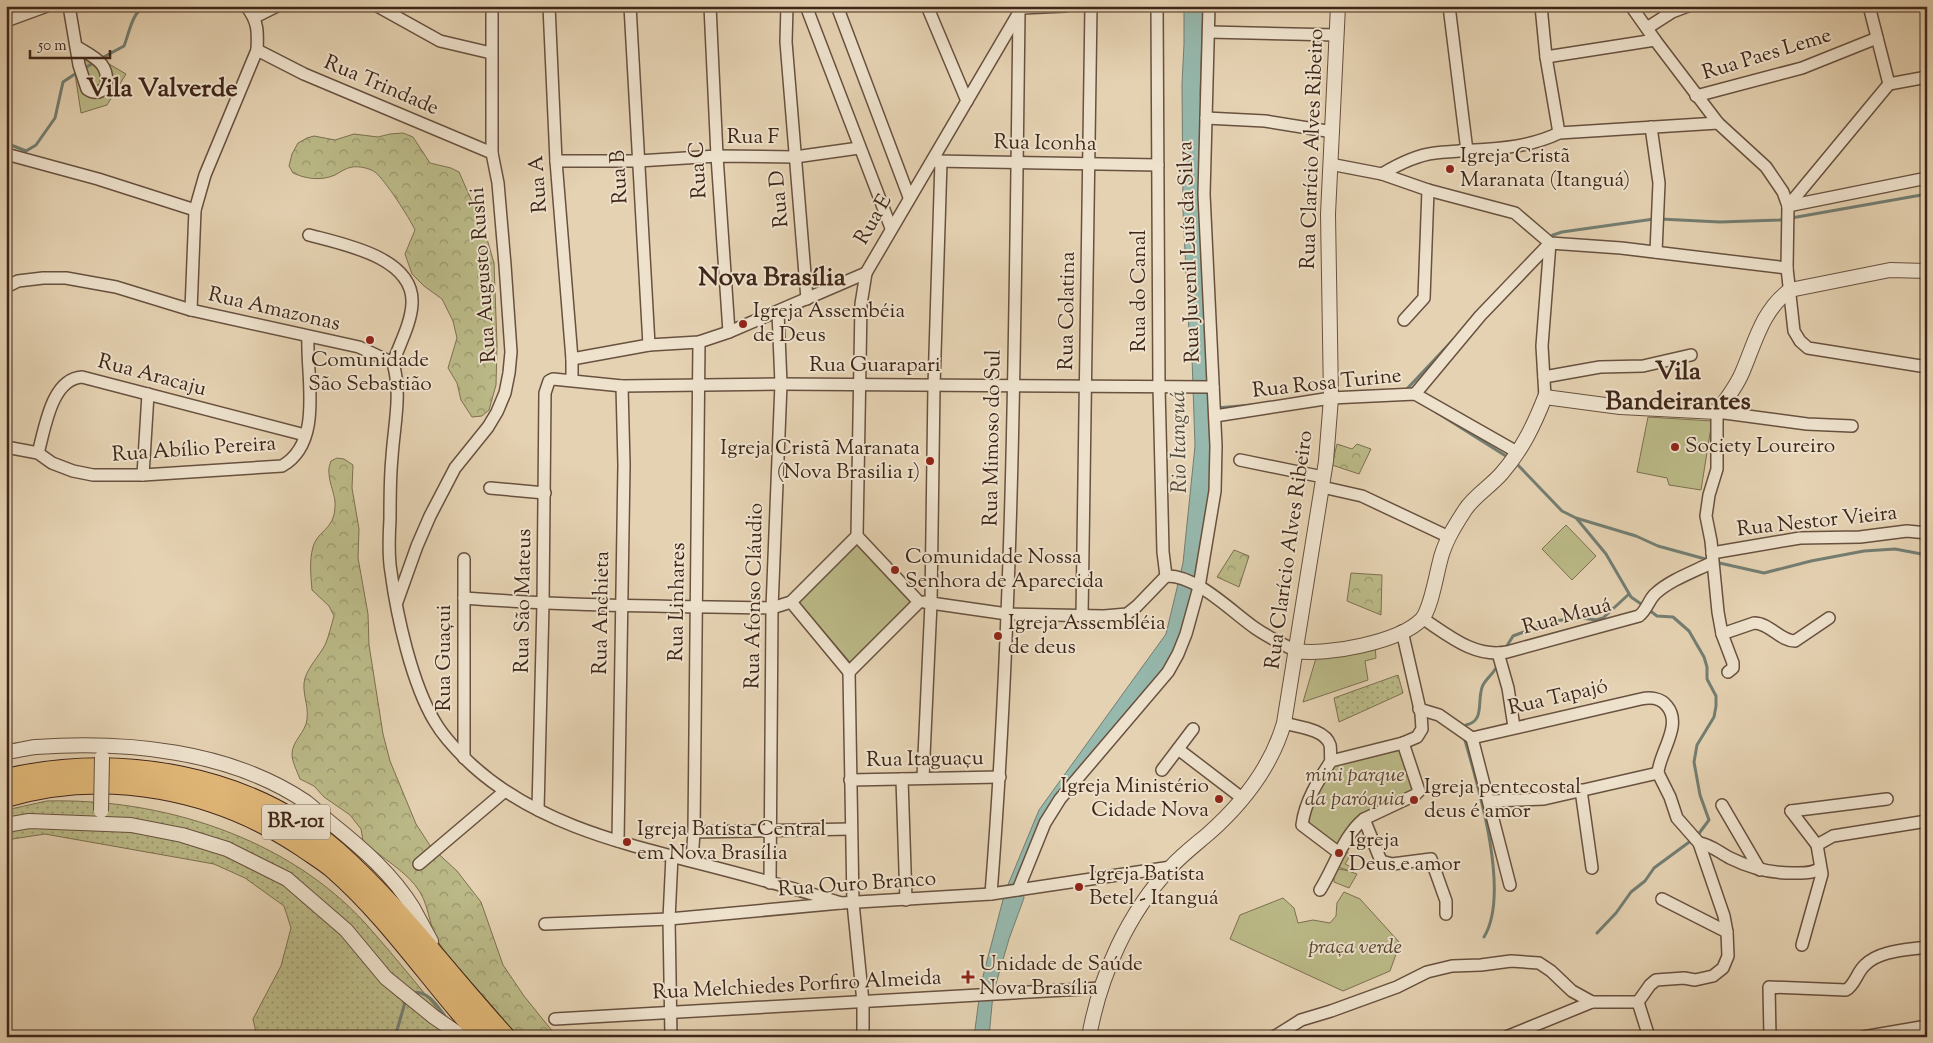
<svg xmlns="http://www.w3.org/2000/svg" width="1933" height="1043" viewBox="0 0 1933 1043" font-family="'Sorts Mill Goudy',serif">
  <defs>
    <pattern id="grass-dots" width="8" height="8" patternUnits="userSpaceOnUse" patternTransform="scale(1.25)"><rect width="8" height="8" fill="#bbba88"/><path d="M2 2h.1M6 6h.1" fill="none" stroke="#99976e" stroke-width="1.8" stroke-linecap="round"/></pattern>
    <pattern id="forest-crowns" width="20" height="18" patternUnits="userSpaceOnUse" patternTransform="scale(1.25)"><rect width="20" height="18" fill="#bbba88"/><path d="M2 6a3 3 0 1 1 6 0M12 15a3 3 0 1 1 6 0" fill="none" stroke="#99976e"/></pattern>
  </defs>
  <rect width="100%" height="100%" fill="#e5d2b2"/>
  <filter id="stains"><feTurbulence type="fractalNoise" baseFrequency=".004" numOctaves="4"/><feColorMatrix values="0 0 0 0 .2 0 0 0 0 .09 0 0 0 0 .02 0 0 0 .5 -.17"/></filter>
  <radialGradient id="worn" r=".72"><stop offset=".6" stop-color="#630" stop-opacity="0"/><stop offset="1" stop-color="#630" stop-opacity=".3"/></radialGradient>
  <g fill="url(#grass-dots)" stroke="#7d7050">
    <polygon points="1398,675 1403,693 1339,722 1334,698"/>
    <path d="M47 801C161 798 287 837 366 924 399 961 429 1000 461 1037H257L253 1019 281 966 291 928 284 906 245 878 214 864 45 834 6 840V810Z"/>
  </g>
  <g fill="url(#forest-crowns)" stroke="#7d7050">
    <path d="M403 133 413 137 430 163 451 168 459 172 474 206 480 215 494 263 497 345 496 385 489 410 482 416 472 417 461 400 457 383 448 368 457 338 453 321 442 299 424 286 412 274 405 254 415 230C409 217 385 180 375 172 369 168 359 166 352 167 346 168 340 172 335 175 321 181 306 179 293 173L289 166 292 154 298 143 307 138 314 136 335 140 354 134 378 137 390 134Z"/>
    <polygon points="1337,444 1352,449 1357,444 1371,449 1359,474 1332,465"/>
    <path d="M337 458 344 459 353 465 352 488 359 529 358 558 368 614 369 645 383 734 390 761 416 824 431 847 457 871 481 902 503 965 524 996 557 1037H517C495 1006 466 979 443 949 428 929 431 911 420 892 407 871 381 858 363 841L361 829 350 815 324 797 314 786 300 779C297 771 292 762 292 754 292 741 306 732 307 719 309 705 301 691 305 678 309 666 319 656 325 645 329 636 331 626 334 616L329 606 312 590C311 577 309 561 313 547 318 530 334 530 335 507 336 495 329 484 329 473 328 469 330 464 331 461Z"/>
    <polygon points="1234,550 1249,556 1239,587 1217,577"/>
    <polygon points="1351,573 1382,575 1381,615 1347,601"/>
  </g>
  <g fill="#bbba88" stroke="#7d7050">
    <polygon points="70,41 126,74 107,105 81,113"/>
    <polygon points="1648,417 1712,421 1701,490 1669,485 1667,478 1637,472"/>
    <polygon points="1566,525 1596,556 1572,580 1542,549"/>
    <polygon points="857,545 910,602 850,662 799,602"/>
    <polygon points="1375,646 1376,658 1365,661 1368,680 1303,702 1316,658"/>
    <polygon points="1402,745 1416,790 1355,823 1338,849 1305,824 1305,814 1332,763"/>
    <polygon points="1342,851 1351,854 1345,864 1351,867 1351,872 1357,874 1349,888 1334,882 1334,875 1338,869 1350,871 1338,867"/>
    <polygon points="1344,892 1360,899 1400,943 1390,971 1343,991 1230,939 1240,915 1283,898 1294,908 1298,923 1313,920 1330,923 1336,916 1337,903"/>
  </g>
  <polygon fill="#96b8ad" stroke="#737e72" points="1184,6 1203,6 1200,94 1204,126 1215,443 1207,532 1190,603 1171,660 1054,804 1022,883 1024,898 1009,939 993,994 989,1037 974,1037 981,984 1005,892 1039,810 1166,634 1183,563 1195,446 1192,358 1189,332 1183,211 1182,84 1184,44"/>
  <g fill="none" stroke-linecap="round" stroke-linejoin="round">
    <g stroke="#737e72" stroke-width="3">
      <polyline points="161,6 243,8"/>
      <polyline points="255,7 260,6"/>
      <path d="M100 59 124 46C129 34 132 11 146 6"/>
      <polyline points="83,69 95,62"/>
      <polyline points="6,143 26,151 36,145 55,118 63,82 78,72"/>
      <polyline points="1660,219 1720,222 1780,220 1927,194"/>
      <polyline points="1548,239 1553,235 1562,232 1654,219"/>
      <polyline points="1404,392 1453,340"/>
      <polyline points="1216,408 1252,405"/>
      <polyline points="1436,412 1509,458"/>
      <polyline points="1516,463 1562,511 1576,518 1636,536 1658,546 1709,560"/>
      <polyline points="1577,519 1606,554 1631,597 1644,606"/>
      <polyline points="1715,562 1764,573 1811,561 1864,551 1895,549 1927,555"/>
      <polyline points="1649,610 1657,616 1673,617 1689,631 1704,657 1707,667 1707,679 1716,696 1716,706 1714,717 1697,745 1694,762 1700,795 1709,820 1697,836"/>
      <polyline points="1505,649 1513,636 1553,621 1581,618 1596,620 1603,618 1629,594"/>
      <path d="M1464 729 1466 725C1486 721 1476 699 1483 685 1487 678 1494 673 1497 666"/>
      <path d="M1464 737C1478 785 1511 893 1484 937"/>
      <polyline points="1597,933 1616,913 1631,892 1645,881 1654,868 1692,840"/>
      <path d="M412 993C429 989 439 1009 448 1020"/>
      <polyline points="395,1037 406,999"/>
    </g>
    <g stroke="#68513f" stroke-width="14">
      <g id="minor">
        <path d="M69 6 79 65 87 89C94 94 100 93 106 87 110 63 95 58 77 47"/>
        <polyline points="377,6 440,41 491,53"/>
        <polyline points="549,6 556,161 572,359"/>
        <polyline points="630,6 649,345"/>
        <polyline points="710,6 717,156 729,332"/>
        <polyline points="787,6 786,42 807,299"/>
        <polyline points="806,6 891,228"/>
        <polyline points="837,6 909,197"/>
        <polyline points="927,6 967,101"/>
        <polyline points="1157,6 1159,387 1163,552 1166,576"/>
        <polyline points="1449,6 1467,151"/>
        <polyline points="1541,6 1546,57 1559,133"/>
        <polyline points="1631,6 1655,40 1718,123 1766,167 1783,192 1788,206 1787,268 1794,331 1800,341 1808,348 1927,367"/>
        <polyline points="1869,6 1889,84"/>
        <polyline points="1022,8 1065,6"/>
        <polyline points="255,17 277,6"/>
        <polyline points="6,21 47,6"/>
        <polyline points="1647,28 1672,12 1688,6"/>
        <polyline points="1209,32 1337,35"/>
        <polyline points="257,50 304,74 492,153"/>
        <polyline points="1546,57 1655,40"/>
        <polyline points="1889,84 1927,77"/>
        <polyline points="1696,96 1802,68 1877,38"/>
        <polyline points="1206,118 1265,121 1333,132"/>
        <polyline points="1651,127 1659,183 1656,252"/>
        <polyline points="6,154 98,179 195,210"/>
        <polyline points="556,161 638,161 717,156 795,157 859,148"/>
        <polyline points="934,161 1158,165"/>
        <polyline points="1330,164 1382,174 1428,190 1515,213 1550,243 1621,248 1787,268"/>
        <path d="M1382 174C1397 165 1417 155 1435 153 1477 148 1520 152 1559 133L1718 123"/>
        <polyline points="1788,206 1889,84"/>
        <polyline points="1788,206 1927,178"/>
        <path d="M309 235C342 244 415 257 412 304 411 324 399 345 393 363"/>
        <path d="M6 287 18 281 43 278H66L116 287 191 310 359 347 393 363C402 394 394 425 392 457 390 477 390 498 390 519 389 536 388 555 391 572 397 617 412 684 435 722 445 739 459 753 473 766 534 821 613 841 690 861 741 874 792 887 841 903"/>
        <path d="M191 310 195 210 205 175 257 50C258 31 258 21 246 6"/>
        <polyline points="1404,320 1424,298 1428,190"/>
        <polyline points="1544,377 1600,367 1643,366 1691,355"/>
        <polyline points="572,380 572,359 649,345 699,342 729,332 866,273 1018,14"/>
        <polyline points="1415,394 1480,316 1550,243"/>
        <polyline points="1545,397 1542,346 1550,243"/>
        <polyline points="1215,416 1331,398 1415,394 1517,452"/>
        <path d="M6 447 38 453 52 463 73 471 93 475H143L282 466C324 442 306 377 308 337"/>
        <path d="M38 453C45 429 51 379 82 377L305 435"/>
        <polyline points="1240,460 1323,477"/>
        <polyline points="143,475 148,394"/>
        <polyline points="1322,487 1362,496 1449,537"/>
        <polyline points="490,488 545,493"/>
        <polyline points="857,536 861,304 866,273"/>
        <polyline points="1712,553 1800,538 1860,537 1907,531 1927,533"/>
        <polyline points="464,559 464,758"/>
        <path d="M464 598C567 606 670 606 772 608L791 602 857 536 919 602 849 672 791 602"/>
        <polyline points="397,602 417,546 430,516 455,468 488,427 497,412 505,393 509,373 511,352 505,265 498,183 492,153 492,6"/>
        <path d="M924 602 1007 614 1104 616 1127 614 1137 606 1166 576C1195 574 1232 612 1255 628 1268 637 1282 644 1296 651"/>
        <polyline points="1082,616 1091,6"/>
        <path d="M1422 618C1448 635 1474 658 1507 652L1639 616C1647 610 1648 601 1655 594 1670 580 1693 572 1711 563"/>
        <path d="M1722 634 1754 623C1770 623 1780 641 1795 641L1829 618"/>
        <polyline points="1498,653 1508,688 1514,727"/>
        <polyline points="849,672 853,903 863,1002 863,1037"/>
        <polyline points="1728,672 1733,668 1733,663 1722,634 1718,612 1711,541 1706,516 1709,495 1717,469 1717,412 1807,424 1852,426"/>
        <polyline points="1419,709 1439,715 1472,738"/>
        <path d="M1284 723C1298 727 1325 729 1330 745 1331 749 1330 756 1331 761"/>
        <path d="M1472 738 1641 699C1650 697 1661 698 1667 706 1683 725 1659 753 1658 773L1670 797 1677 818 1699 843 1724 916 1727 932 1728 956 1723 968 1713 976 1695 980 1684 978 1656 980 1650 985 1638 1002"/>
        <polyline points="1472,738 1510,885"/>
        <polyline points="1178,749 1242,798"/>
        <polyline points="1162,770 1193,729"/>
        <polyline points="923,778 931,603 934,386 941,161"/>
        <polyline points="902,779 906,900"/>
        <polyline points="850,780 1000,777"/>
        <polyline points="1581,790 1592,868"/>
        <polyline points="1489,801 1544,799 1658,773"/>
        <polyline points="1722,805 1760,870"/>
        <polyline points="538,810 543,604 545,393 549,381 553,379 622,386 781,384 1213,387"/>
        <polyline points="1791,811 1817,845 1822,874 1802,945"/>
        <polyline points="1791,811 1887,799"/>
        <polyline points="1364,819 1381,861 1392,864 1431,859 1446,901 1446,914"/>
        <polyline points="694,832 851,829"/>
        <polyline points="618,841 624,465 622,386"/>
        <path d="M1699 843C1710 844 1720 853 1730 858 1752 869 1774 874 1798 873 1806 873 1814 873 1820 868"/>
        <polyline points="1817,845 1833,836 1927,821"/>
        <path d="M1339 853 1302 825C1305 801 1318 781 1331 761L1403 743 1417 737 1422 729 1421 714 1402 631"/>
        <polyline points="692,861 694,832 699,342"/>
        <polyline points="419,864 505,791"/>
        <polyline points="770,883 772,608 781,384 778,312"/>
        <polyline points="1018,890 1045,823 1060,799 1168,672 1178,654 1186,634 1199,587 1215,491 1216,446 1204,194 1209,6"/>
        <path d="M1320 890C1335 866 1343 836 1364 819L1415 795 1419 791 1403 743"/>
        <path d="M991 894C1014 600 1015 306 1019 13"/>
        <polyline points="1662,899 1727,932"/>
        <polyline points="545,924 669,919 841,903 991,894 1171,867"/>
        <polyline points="1638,1002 1649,1037"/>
        <polyline points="555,1019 1101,988"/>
        <polyline points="671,1037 669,919 672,856"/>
        <polyline points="1274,1037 1301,1020 1331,1011 1397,987 1427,972 1452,966 1481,965 1511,961 1539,963 1551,971 1572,991 1592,1002"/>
        <polyline points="1506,1037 1592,1002 1638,1002"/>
        <path d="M1770 1037 1769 987 1846 990C1855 985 1857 972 1865 965 1880 950 1908 950 1927 947"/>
        <polyline points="1863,1037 1927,1026"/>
      </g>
    </g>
    <g stroke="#68513f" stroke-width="16">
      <g id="tertiary">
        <path d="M1296 651C1326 656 1400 642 1422 619 1432 607 1437 569 1442 554 1447 538 1456 524 1465 510 1474 496 1491 486 1502 473 1522 450 1534 425 1545 397L1620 407 1717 412C1726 400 1736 387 1742 373 1755 343 1762 310 1790 290L1890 270 1927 271"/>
        <path d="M6 752C16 751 26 748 36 747 126 741 229 750 306 802 315 809 323 817 332 824 362 848 393 875 413 908 419 919 425 930 431 941"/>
        <polyline points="6,825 29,821 131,825 182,835 227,849 287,879 346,930 386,978 434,1017 463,1037"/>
        <path d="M1089 1037C1100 975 1128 913 1171 867 1182 855 1195 845 1208 834 1242 804 1271 768 1284 723L1326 461 1331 398 1328 214 1338 6"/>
      </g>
    </g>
    <g stroke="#3f2619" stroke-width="22">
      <g id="motorway">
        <path d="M6 779C119 753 249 774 337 852 398 906 449 976 505 1037"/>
        <path d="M6 797C107 767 217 789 303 847 313 854 325 861 334 869 390 918 432 982 482 1037"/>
      </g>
    </g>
    <use href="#minor" stroke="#eee2cd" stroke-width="11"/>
    <use href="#tertiary" stroke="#eee2cd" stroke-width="14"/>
    <use href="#motorway" stroke="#e2b979" stroke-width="20"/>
    <g stroke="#68513f" stroke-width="16" stroke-linecap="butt">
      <polyline id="tertiary-bridge" points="101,811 102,757"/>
    </g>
    <use href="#tertiary-bridge" stroke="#eee2cd" stroke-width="14"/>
  </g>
  <g fill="#8f2418" stroke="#eee2cd" stroke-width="2">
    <circle cx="1450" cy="169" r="5"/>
    <circle cx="743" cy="324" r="5"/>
    <circle cx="370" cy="340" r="5"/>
    <circle cx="1675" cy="447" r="5"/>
    <circle cx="930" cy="461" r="5"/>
    <circle cx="895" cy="570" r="5"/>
    <circle cx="998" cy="636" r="5"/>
    <circle cx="1219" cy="799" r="5"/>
    <circle cx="1414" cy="800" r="5"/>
    <circle cx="627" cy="842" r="5"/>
    <circle cx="1339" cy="853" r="5"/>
    <circle cx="1079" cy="887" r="5"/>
    <path d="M965.5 969.5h5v5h5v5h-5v5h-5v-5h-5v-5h5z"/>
  </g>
  <g text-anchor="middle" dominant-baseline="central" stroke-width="4" stroke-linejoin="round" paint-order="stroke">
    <rect fill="#eee2cd" stroke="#745e4f" stroke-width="1" x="262" y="804.5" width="68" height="35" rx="4"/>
    <g font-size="20" font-weight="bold" fill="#3f2619">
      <text x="296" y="822">BR-101</text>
    </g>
    <g font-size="21" fill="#3f2619" stroke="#eee2cd">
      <text transform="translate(1767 55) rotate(-17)">Rua Paes Leme</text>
      <text transform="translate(381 86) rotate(23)">Rua Trindade</text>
      <text x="753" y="138">Rua F</text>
      <text transform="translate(1045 144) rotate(1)">Rua Iconha</text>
      <text transform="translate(1313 149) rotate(-88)">Rua Clarício Alves Ribeiro</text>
      <text transform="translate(699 170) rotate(-93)">Rua C</text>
      <text transform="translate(620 177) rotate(-93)">Rua B</text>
      <text transform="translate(539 184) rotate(-94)">Rua A</text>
      <text transform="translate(780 199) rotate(-95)">Rua D</text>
      <text transform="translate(874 220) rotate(-60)">Rua E</text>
      <text transform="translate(1190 252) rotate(-92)">Rua Juvenil Luís da Silva</text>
      <text transform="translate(484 275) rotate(-94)">Rua Augusto Rushi</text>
      <text transform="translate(1140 291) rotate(-90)">Rua do Canal</text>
      <text transform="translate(274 310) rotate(13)">Rua Amazonas</text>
      <text transform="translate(1068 311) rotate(-89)">Rua Colatina</text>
      <text x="875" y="366">Rua Guarapari</text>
      <text transform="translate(152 376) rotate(15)">Rua Aracaju</text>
      <text transform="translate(1327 384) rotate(-6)">Rua Rosa Turine</text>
      <text transform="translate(993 438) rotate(-89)">Rua Mimoso do Sul</text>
      <text transform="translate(194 450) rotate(-4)">Rua Abílio Pereira</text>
      <text transform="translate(1817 522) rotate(-6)">Rua Nestor Vieira</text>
      <text transform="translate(1290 550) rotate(-82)">Rua Clarício Alves Ribeiro</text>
      <text transform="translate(755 596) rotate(-89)">Rua Afonso Cláudio</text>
      <text transform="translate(524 601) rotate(-89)">Rua São Mateus</text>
      <text transform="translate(678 602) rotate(-89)">Rua Linhares</text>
      <text transform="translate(602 613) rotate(-89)">Rua Anchieta</text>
      <text transform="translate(1567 617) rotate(-15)">Rua Mauá</text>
      <text transform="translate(445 658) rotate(-90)">Rua Guaçui</text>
      <text transform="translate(1558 698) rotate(-13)">Rua Tapajó</text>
      <text transform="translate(925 760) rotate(-1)">Rua Itaguaçu</text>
      <text transform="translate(857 885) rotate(-4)">Rua Ouro Branco</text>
      <text transform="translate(797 986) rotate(-3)">Rua Melchiedes Porfiro Almeida</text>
    </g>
    <g font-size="21" fill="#3f2619" stroke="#eee2cd" text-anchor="start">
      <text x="1460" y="157">Igreja Cristã<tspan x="1460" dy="24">Maranata (Itanguá)</tspan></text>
      <text x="753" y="312">Igreja Assembéia<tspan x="753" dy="24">de Deus</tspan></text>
      <text x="370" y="361" text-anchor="middle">Comunidade<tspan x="370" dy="24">São Sebastião</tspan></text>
      <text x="1685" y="447">Society Loureiro</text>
      <text x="920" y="449" text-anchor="end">Igreja Cristã Maranata<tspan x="920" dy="24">(Nova Brasilia 1)</tspan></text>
      <text x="905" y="558">Comunidade Nossa<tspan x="905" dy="24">Senhora de Aparecida</tspan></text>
      <text x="1008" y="624">Igreja Assembléia<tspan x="1008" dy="24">de deus</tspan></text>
      <text x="1209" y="787" text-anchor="end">Igreja Ministério<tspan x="1209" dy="24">Cidade Nova</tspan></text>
      <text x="1424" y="788">Igreja pentecostal<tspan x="1424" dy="24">deus é amor</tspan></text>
      <text x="637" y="830">Igreja Batista Central<tspan x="637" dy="24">em Nova Brasília</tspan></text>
      <text x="1349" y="841">Igreja<tspan x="1349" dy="24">Deus e amor</tspan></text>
      <text x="1089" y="875">Igreja Batista<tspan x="1089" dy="24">Betel - Itanguá</tspan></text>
      <text x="979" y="965">Unidade de Saúde<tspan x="979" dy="24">Nova Brasília</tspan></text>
    </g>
    <g font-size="21" font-style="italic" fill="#58442f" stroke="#eee2cd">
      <text x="1355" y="776">mini parque<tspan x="1355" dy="24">da paróquia</tspan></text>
      <text x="1355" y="948">praça verde</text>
    </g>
    <g font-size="22" font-style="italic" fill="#554a3e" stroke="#eee2cd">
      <text transform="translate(1180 442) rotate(-91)">Rio Itanguá</text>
    </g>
    <g font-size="26" font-weight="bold" fill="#3f2619" stroke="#eee2cd">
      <text x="162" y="89">Vila Valverde</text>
      <text x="772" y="278">Nova Brasília</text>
      <text x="1678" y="372">Vila<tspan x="1678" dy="30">Bandeirantes</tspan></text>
    </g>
  </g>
  <rect width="1933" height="1043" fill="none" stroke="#e5d2b2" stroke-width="25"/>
  <rect x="8" y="8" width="1918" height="1028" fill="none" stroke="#3f2619" stroke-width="2.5"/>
  <rect x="12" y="12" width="1908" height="1018" fill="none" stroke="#3f2619"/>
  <path d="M30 50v8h80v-8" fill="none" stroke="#3f2619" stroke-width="2.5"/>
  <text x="38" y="50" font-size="15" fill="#3f2619" stroke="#eee2cd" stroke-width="4" paint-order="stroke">50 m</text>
  <rect width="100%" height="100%" filter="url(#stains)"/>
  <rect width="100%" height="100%" fill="url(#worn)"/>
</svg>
